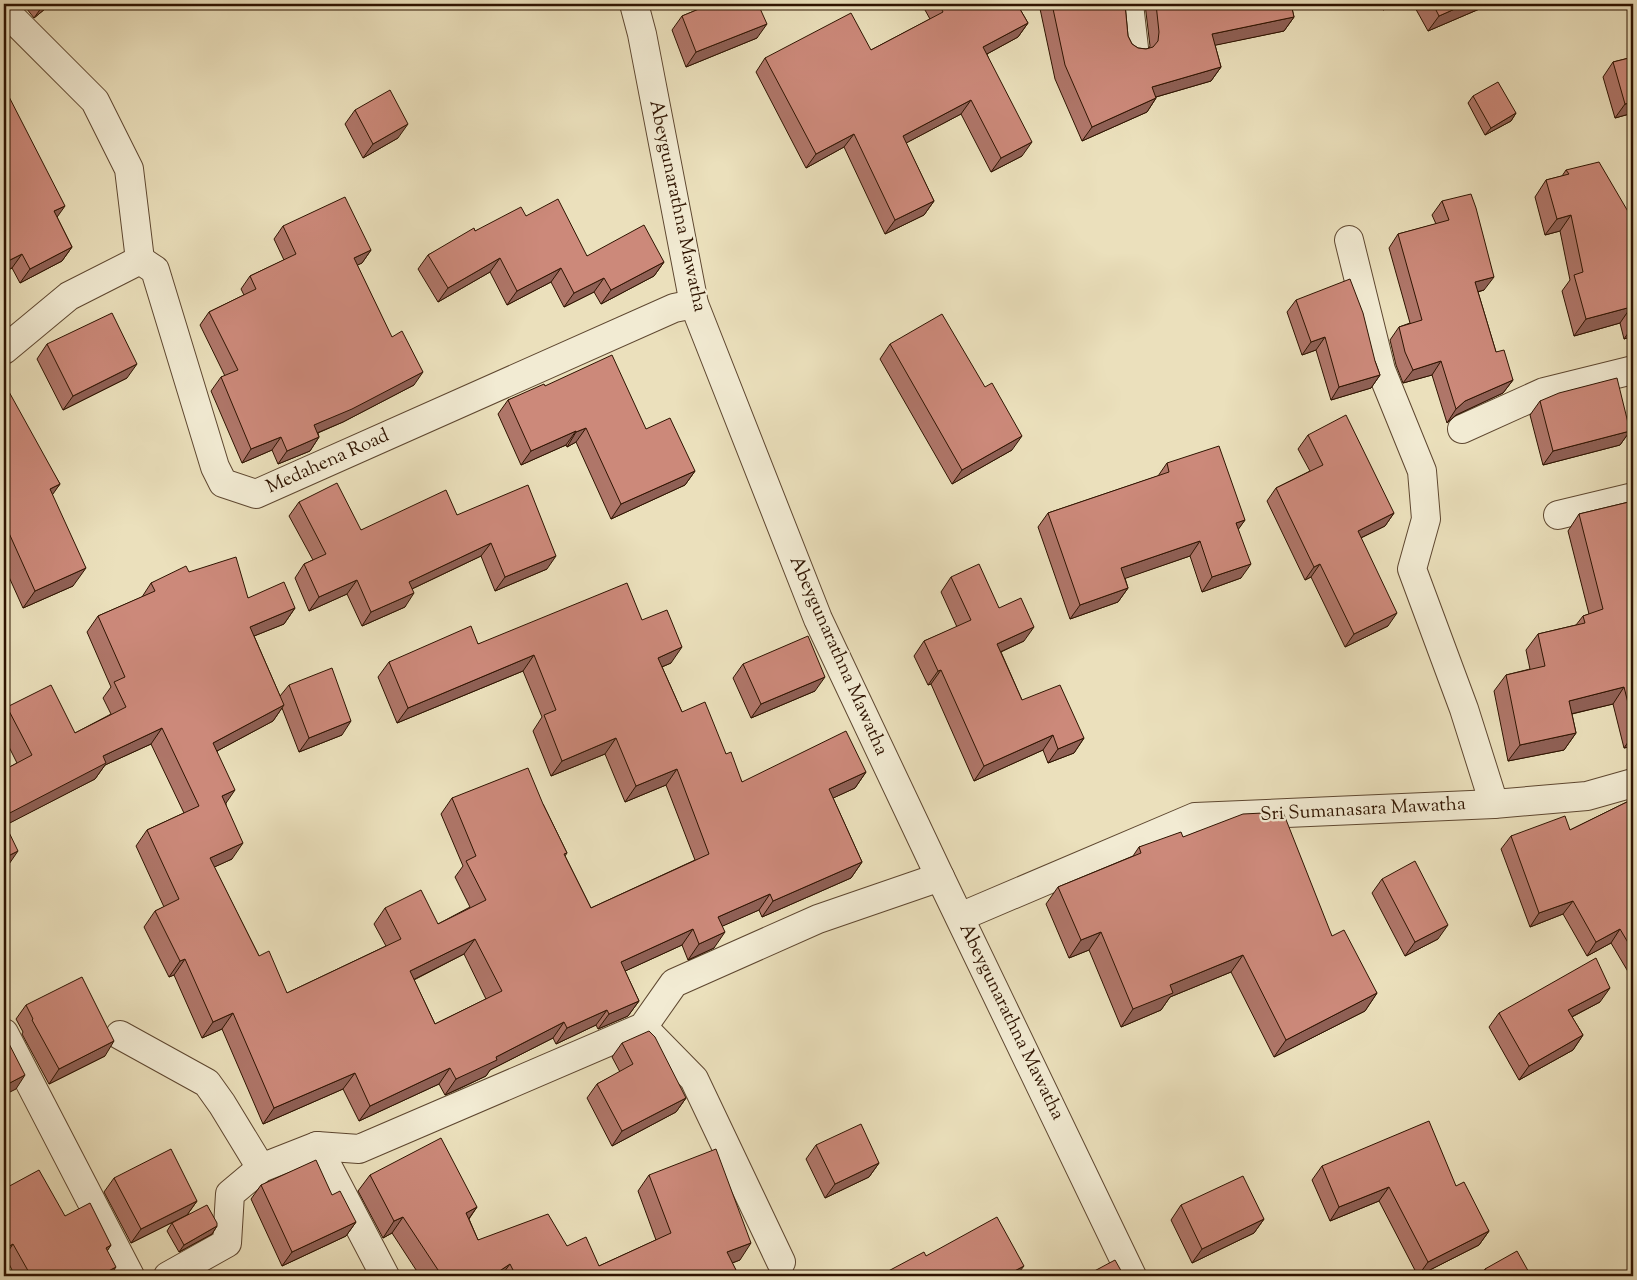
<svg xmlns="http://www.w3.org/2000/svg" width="1637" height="1280" viewBox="0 0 1637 1280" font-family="'Sorts Mill Goudy',serif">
  <rect width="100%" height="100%" fill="#ebe0bc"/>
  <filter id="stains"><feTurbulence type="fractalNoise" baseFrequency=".004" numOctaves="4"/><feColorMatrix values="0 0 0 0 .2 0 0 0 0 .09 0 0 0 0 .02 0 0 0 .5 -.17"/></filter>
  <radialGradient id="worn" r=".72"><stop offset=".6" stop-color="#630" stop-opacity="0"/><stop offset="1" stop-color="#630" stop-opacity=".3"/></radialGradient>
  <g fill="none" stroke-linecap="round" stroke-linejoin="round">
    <g stroke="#5e4730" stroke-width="30">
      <g id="street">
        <polyline points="634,4 642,34 694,304 818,619 940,877 1132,1276"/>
        <polyline points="1129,4 1134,48"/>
        <polyline points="4,10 95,101 129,169 140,260"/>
        <polyline points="1349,240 1381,370 1422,471 1426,519 1412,569 1464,709 1494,804"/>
        <polyline points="4,350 69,296 140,260 155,270 215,467 223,483 256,494 674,308 694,304"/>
        <polyline points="1462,429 1544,392 1633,370"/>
        <polyline points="1558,515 1633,497"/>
        <polyline points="960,917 1195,817 1494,804 1587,796 1633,783"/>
        <polyline points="643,1027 694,1079 781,1262"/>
        <polyline points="4,1033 130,1276"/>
        <polyline points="120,1035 207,1083 222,1104 261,1168"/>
        <polyline points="317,1146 385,1276"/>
        <polyline points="168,1276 227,1243 230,1194 261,1168 317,1146 359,1149 643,1027 674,983 818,919 940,877"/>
      </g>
    </g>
    <use href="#street" stroke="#f2ebd3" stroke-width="28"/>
  </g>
  <g fill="#af7669" stroke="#2f1401" fill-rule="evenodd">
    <polygon points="23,4 51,4 34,18"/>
    <polygon points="706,4 758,4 757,38 686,67 672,30 682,16 704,7"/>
    <polygon points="930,4 1017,4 1028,23 1018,37 987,54 1022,156 991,172 961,114 906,143 934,201 924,215 885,234 844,147 806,168 756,72 765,58 871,50 930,19 925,10"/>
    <polygon points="1039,4 1125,4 1128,36 1132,44 1138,48 1146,49 1149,48 1150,46 1145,4 1291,4 1294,17 1284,31 1215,45 1221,67 1211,81 1156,97 1156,98 1147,112 1082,141 1055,79"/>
    <polygon points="1381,4 1396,4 1383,10"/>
    <polygon points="1413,4 1491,4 1428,31"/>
    <polygon points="1511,4 1524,4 1514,9"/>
    <polygon points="1633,57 1633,113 1615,118 1603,77 1613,62"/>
    <polygon points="4,87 57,217 72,247 62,261 20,283 12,268 4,272"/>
    <polygon points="1473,96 1516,113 1511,121 1485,135 1468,103"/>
    <polygon points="355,110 398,138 363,158 345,124"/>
    <polygon points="1633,164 1633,185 1629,170"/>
    <polygon points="1566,170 1633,220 1633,336 1624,339 1620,323 1574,336 1562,291 1570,280 1560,231 1545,235 1535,197 1546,180 1562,176"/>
    <polygon points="1442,201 1484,290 1478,292 1496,352 1513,380 1503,393 1456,415 1447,423 1432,375 1403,383 1396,365 1390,340 1399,327 1410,323 1389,248 1398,234 1436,224 1432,215"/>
    <polygon points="526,216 587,256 664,262 654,276 601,304 594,292 564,307 551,282 507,305 490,272 438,302 418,269 428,255 475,231"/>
    <polygon points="283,226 371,250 362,263 357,265 414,385 343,422 318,433 319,437 310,451 278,464 272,450 242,463 211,391 221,377 225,376 200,325 209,312 244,295 241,289 250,276 284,260 274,239"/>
    <polygon points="1296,300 1375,361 1380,375 1371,388 1331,400 1316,350 1302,355 1287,312"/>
    <polygon points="47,344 127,378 63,410 37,359"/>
    <polygon points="890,344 1012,450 952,484 880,359"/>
    <polygon points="545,386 646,429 695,471 685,485 611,519 576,442 567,447 566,445 521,465 498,414 508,400"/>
    <polygon points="4,392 60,484 52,494 73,586 23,608 4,566"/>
    <polygon points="1540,401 1630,431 1620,445 1543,465 1530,415"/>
    <polygon points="1308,435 1394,513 1385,526 1361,538 1388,626 1345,647 1311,577 1305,580 1267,501 1276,488 1310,471 1298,449"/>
    <polygon points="1167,463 1245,520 1238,529 1241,578 1202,592 1190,556 1125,578 1128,588 1118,602 1070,619 1038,527 1048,513 1158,476"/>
    <polygon points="1633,501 1633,746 1624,748 1613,704 1572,714 1576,733 1564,750 1508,761 1494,691 1506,675 1530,669 1526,650 1538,634 1576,625 1583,616 1589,614 1568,531 1579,514"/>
    <polygon points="299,502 361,530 457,515 547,569 495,591 481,556 412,589 405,607 362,626 347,594 309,611 295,578 304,564 313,560 289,516"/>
    <path d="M189 572 248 598 295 608 284 624 254 636 280 696 289 685 342 735 299 752 282 708 273 721 217 751 226 804 232 859 214 867 259 956 287 993 386 946 374 924 385 908 438 924 470 907 455 877 463 866 441 814 452 798 543 804 567 853 565 856 591 908 695 860 666 785 625 802 605 754 551 776 533 731 542 717 523 671 397 723 378 677 389 662 478 644 642 620 671 663 662 667 682 712 726 754 742 782 866 772 855 788 833 798 862 862 851 878 762 917 759 910 722 926 714 948 688 960 682 945 625 971 639 1001 628 1016 598 1029 596 1025 556 1044 553 1038 490 1070 486 1076 461 1088 445 1095 439 1084 359 1121 343 1089 263 1124 222 1029 202 1038 174 975 169 977 144 927 155 911 164 907 136 846 147 830 184 813 151 744 105 765 95 779 5 825 7 867 4 869V770L17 763 4 737V712L7 707 75 733 111 714 103 698 111 687 87 632 98 616 142 597 151 583ZM464 954 486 999 435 1024 414 980Z"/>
    <polygon points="951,577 999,608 1024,641 1001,652 1022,700 1084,738 1074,753 1048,763 1043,750 974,781 931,684 928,685 914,656 924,641 957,627 941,592"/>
    <polygon points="743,664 815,691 751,718 733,678"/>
    <polygon points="1633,799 1633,980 1611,943 1587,956 1563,914 1530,927 1501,849 1511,836 1570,830"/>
    <polygon points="1183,837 1332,936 1377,993 1365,1011 1274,1057 1231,972 1170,997 1161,1010 1121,1027 1089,950 1069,958 1046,904 1058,887 1133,856 1139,847"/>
    <polygon points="1382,879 1438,939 1405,956 1372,893"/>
    <polygon points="1600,1002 1572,1017 1583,1035 1573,1050 1519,1080 1489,1027 1499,1013"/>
    <polygon points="26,1005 105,1056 49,1084 22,1034 23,1032 16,1019"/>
    <polygon points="622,1043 686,1098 676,1112 612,1146 587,1098 597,1084 620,1072 612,1057"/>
    <polygon points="816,1145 879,1163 869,1177 825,1198 806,1159"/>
    <polygon points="1322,1166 1456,1186 1489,1231 1479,1245 1418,1276 1379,1201 1330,1221 1312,1180"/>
    <polygon points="370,1175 477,1207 469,1219 478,1240 567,1246 599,1266 656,1240 638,1191 649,1175 740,1260 732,1263 739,1276 420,1276 392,1233 383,1238 358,1191"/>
    <polygon points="114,1178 197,1201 187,1215 131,1243 104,1192"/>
    <polygon points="261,1185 356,1222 346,1236 282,1266 251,1199"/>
    <polygon points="4,1189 65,1216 111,1245 107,1251 110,1276 15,1276 5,1256"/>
    <polygon points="1181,1205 1264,1219 1254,1233 1192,1263 1171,1220"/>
    <polygon points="172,1223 217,1226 212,1234 179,1252 167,1231"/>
    <polygon points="1485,1269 1531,1276 1480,1276"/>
  </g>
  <g fill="#8f6055" stroke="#2f1401">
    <polygon points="44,4 51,4 34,18"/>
    <polygon points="1387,4 1396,4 1383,10"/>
    <polygon points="1466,4 1491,4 1428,31 1439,16"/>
    <polygon points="1517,4 1524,4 1514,9"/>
    <polygon points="1294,17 1284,31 1202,48 1212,34"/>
    <polygon points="1028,23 1018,37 974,61 983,47"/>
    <polygon points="767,24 757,38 686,67 696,52"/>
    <polygon points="1221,67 1211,81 1142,101 1152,87"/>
    <polygon points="1156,98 1147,112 1082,141 1092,127"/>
    <polygon points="971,100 961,114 893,150 903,136"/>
    <polygon points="1633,102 1633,113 1615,118 1625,104"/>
    <polygon points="1516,113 1511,121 1485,135 1491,128"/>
    <polygon points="408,124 398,138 363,158 373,144"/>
    <polygon points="854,134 844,147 806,168 816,154"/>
    <polygon points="1032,142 1022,156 991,172 1001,158"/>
    <polygon points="934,201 924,215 885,234 895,220"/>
    <polygon points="65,206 55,220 54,211"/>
    <polygon points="1571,215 1560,231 1545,235 1557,219"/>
    <polygon points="72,247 62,261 20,283 30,269"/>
    <polygon points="371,250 362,263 345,271 354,258"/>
    <polygon points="22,254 12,268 4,272 4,263"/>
    <polygon points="500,258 490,272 438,302 448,288"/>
    <polygon points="664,262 654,276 601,304 611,290"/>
    <polygon points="561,268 551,282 507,305 517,291"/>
    <polygon points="1494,277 1484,290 1465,295 1475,282"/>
    <polygon points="604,278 594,292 564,307 574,293"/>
    <polygon points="1631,307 1620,323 1574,336 1586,319"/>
    <polygon points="1633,326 1633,336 1624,339"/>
    <polygon points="1325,337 1316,350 1302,355 1311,342"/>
    <polygon points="1441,361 1432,375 1403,383 1413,370"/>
    <polygon points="137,364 127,378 63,410 73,396"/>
    <polygon points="423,372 414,385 343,422 305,438 314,425"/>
    <polygon points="1380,375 1371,388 1331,400 1339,387"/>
    <polygon points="1513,380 1503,393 1456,415 1447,423 1456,409 1465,401"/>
    <polygon points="586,428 576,442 567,447 576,432"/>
    <polygon points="576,431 566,445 521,465 531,451"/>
    <polygon points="1630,431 1620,445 1543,465 1553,451"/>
    <polygon points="1022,436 1012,450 952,484 962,470"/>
    <polygon points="281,437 272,450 242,463 251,449"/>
    <polygon points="319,437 310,451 278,464 287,451"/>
    <polygon points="695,471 685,485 611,519 621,504"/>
    <polygon points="60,484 48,501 50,489"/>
    <polygon points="1394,513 1385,526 1348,544 1358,531"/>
    <polygon points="1245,520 1235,534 1236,523"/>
    <polygon points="1200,541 1190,556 1112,583 1121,568"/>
    <polygon points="491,543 481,556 399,595 409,582"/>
    <polygon points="556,556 547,569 495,591 505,577"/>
    <polygon points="1251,564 1241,578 1202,592 1212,577"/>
    <polygon points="1320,564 1311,577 1305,580 1314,567"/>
    <polygon points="86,568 73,586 23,608 35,591"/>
    <polygon points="357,580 347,594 309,611 319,597"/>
    <polygon points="1128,588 1118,602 1070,619 1080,605"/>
    <polygon points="414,593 405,607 362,626 371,612"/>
    <polygon points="295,608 284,624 239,642 250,627"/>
    <polygon points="1397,613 1388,626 1345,647 1354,634"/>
    <polygon points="1034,627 1024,641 987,658 997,644"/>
    <polygon points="682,647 671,663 647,673 658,658"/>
    <polygon points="534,655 523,671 397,723 408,708"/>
    <polygon points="941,670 931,684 928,685 938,671"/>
    <polygon points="825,677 815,691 751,718 761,704"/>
    <polygon points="1624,687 1613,704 1558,717 1569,701"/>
    <polygon points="284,705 273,721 202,759 213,743"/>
    <polygon points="351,721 342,735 299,752 309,738"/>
    <polygon points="162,728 151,744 105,765 95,779 4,826 4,816 103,756"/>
    <polygon points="1576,733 1564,750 1508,761 1520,745"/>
    <polygon points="1053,735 1043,750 974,781 984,766"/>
    <polygon points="1633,735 1633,746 1624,748"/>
    <polygon points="616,738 605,754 551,776 562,761"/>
    <polygon points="1084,738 1074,753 1048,763 1058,749"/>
    <polygon points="677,769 666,785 625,802 636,786"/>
    <polygon points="866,772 855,788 818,805 829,789"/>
    <polygon points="235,790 224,806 222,796"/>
    <polygon points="243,843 232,859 199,874 210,858"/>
    <polygon points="18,851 7,867 4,869 4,858"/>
    <polygon points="862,862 851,878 762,917 773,901"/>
    <polygon points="770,894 759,910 707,933 718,917"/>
    <polygon points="1573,901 1563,914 1530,927 1539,913"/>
    <polygon points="1448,925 1438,939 1405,956 1415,942"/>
    <polygon points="693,929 682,945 610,978 621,962"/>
    <polygon points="1620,929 1611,943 1587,956 1596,942"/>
    <polygon points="725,932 714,948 688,960 699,944"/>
    <polygon points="1101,932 1089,950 1069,958 1081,940"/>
    <polygon points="475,939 464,954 399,987 410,971"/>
    <polygon points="1243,955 1231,972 1170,997 1161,1010 1121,1027 1133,1009 1170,985"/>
    <polygon points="185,959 174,975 169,977 180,961"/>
    <polygon points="1610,988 1600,1002 1558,1024 1568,1010"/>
    <polygon points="1377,993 1365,1011 1274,1057 1286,1040"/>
    <polygon points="639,1001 628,1016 598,1029 609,1014"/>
    <polygon points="607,1010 596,1025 556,1044 567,1028"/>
    <polygon points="233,1013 222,1029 202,1038 213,1022"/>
    <polygon points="564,1022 553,1038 490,1070 486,1076 445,1095 456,1079 496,1057"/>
    <polygon points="1583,1035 1573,1050 1519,1080 1529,1066"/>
    <polygon points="114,1041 105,1056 49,1084 59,1069"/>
    <polygon points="450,1068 439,1084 359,1121 370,1106"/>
    <polygon points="355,1073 343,1089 263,1124 274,1108"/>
    <polygon points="25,1075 16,1089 4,1095 4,1086"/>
    <polygon points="686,1098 676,1112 612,1146 622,1131"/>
    <polygon points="879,1163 869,1177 825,1198 835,1184"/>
    <polygon points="1389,1187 1379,1201 1330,1221 1339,1207"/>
    <polygon points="197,1201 187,1215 131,1243 141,1229"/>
    <polygon points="477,1207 465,1224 466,1213"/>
    <polygon points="403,1217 392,1233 383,1238 394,1221"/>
    <polygon points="1264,1219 1254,1233 1192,1263 1202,1249"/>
    <polygon points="356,1222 346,1236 282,1266 292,1252"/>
    <polygon points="217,1226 212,1234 179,1252 184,1245"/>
    <polygon points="1489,1231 1479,1245 1418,1276 1428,1262"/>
    <polygon points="751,1243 740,1260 716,1269 727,1252"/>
    <polygon points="13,1244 5,1256 4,1257 4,1249"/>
    <polygon points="111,1245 103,1257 106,1248"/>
    <polygon points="510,1264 501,1276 492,1276"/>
    <polygon points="1024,1266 1016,1276 1005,1276"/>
    <polygon points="116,1267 110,1276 99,1276"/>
  </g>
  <g fill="#cc897a" stroke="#2f1401" fill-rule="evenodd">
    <polygon points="711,4 758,4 767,24 696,52 682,16"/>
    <polygon points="939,4 1017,4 1028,23 983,47 1032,142 1001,158 971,100 903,136 934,201 895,220 854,134 816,154 765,58 851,13 871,50 943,12"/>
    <polygon points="1052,4 1125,4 1128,36 1132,44 1138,48 1146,49 1153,47 1158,41 1159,32 1156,4 1291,4 1294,17 1212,34 1221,67 1152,87 1156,98 1092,127 1065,65"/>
    <polygon points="1433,4 1466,4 1439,16"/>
    <polygon points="1633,57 1633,102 1625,104 1613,62"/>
    <polygon points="1498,82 1516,113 1491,128 1473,96"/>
    <polygon points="4,87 65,206 54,211 72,247 30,269 22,254 4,263"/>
    <polygon points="390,90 408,124 373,144 355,110"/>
    <polygon points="1599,162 1633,220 1633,314 1631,307 1586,319 1574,275 1583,272 1571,215 1557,219 1546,180 1569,174 1566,170"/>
    <polygon points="1471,194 1476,208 1494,277 1475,282 1496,352 1504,350 1513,380 1465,401 1456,409 1441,361 1413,370 1405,352 1399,327 1422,320 1398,234 1449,220 1442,201"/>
    <polygon points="345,197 371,250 354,258 392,337 402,331 423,372 352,409 314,425 319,437 287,451 281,437 251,449 221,377 238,370 209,312 256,289 250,276 296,254 283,226"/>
    <polygon points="558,199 587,256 644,225 664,262 611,290 604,278 574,293 561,268 517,291 500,258 448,288 428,255 474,228 475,231 521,207 526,216"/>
    <polygon points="1350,279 1363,313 1375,361 1380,375 1339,387 1325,337 1311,342 1296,300"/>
    <polygon points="112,313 137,364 73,396 47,344"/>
    <polygon points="942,314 985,387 992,383 1022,436 962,470 890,344"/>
    <polygon points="612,355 646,429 670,418 695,471 621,504 586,428 576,432 576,431 531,451 508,400 544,384 545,386"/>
    <polygon points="1617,378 1630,431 1553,451 1540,401 1559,393"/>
    <polygon points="8,390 60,484 50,489 86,568 35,591 4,522 4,392"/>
    <polygon points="1346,415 1394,513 1358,531 1397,613 1354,634 1320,564 1314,567 1276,488 1323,465 1308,435"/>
    <polygon points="1219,446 1245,520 1236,523 1251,564 1212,577 1200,541 1121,568 1128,588 1080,605 1048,513 1169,472 1167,463"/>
    <polygon points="337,483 361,530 446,490 457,515 528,485 556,556 505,577 491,543 409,582 414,593 371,612 357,580 319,597 304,564 326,554 299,502"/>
    <polygon points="1633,501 1633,723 1624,687 1569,701 1576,733 1520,745 1506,675 1545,666 1538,634 1585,623 1583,616 1603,609 1579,514"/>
    <path d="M236 557 248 598 284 582 295 608 250 627 284 705 213 743 235 790 222 796 243 843 210 858 259 956 269 951 287 993 401 939 385 908 421 890 438 924 486 900 466 861 476 856 452 798 528 768 543 804 567 853 564 854 591 908 709 854 677 769 636 786 616 738 562 761 544 715 556 710 534 655 408 708 389 662 471 626 478 644 627 583 642 620 667 610 682 647 658 658 682 712 705 702 726 754 731 752 742 782 846 731 866 772 829 789 862 862 773 901 770 894 718 917 725 932 699 944 693 929 621 962 639 1001 609 1014 607 1010 567 1028 564 1022 496 1057 497 1060 456 1079 450 1068 370 1106 355 1073 274 1108 233 1013 213 1022 185 959 180 961 155 911 179 899 147 830 199 806 162 728 103 756 106 763 4 816V770L32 755 7 707 51 685 75 733 126 707 114 682 125 677 98 616 155 591 151 583 186 566 189 572ZM475 939 502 991 435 1024 410 971Z"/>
    <polygon points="979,564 999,608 1021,598 1034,627 997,644 1022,700 1060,685 1084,738 1058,749 1053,735 984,766 941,670 938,671 924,641 971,620 951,577"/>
    <polygon points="808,636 825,677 761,704 743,664"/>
    <polygon points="332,668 351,721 309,738 289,685"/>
    <polygon points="1633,799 1633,951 1620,929 1596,942 1573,901 1539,913 1511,836 1565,816 1570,830"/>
    <polygon points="1283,812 1332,936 1344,930 1377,993 1286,1040 1243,955 1170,985 1173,993 1133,1009 1101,932 1081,940 1058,887 1141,853 1139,847 1181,832 1183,837 1243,814"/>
    <polygon points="4,822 18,851 4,858"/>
    <polygon points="1415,861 1448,925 1415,942 1382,879"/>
    <polygon points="1596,958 1610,988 1568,1010 1583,1035 1529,1066 1499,1013"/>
    <polygon points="82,977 114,1041 59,1069 32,1020 33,1019 26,1005"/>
    <polygon points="649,1031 655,1037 686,1098 622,1131 597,1084 633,1064 622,1043"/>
    <polygon points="4,1034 25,1075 4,1086"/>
    <polygon points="1429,1121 1456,1186 1464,1182 1489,1231 1428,1262 1389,1187 1339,1207 1322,1166"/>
    <polygon points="861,1124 879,1163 835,1184 816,1145"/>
    <polygon points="441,1138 477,1207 466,1213 478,1240 548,1214 567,1246 586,1237 599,1266 671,1233 649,1175 716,1149 751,1243 727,1252 739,1276 516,1276 510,1264 492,1276 442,1276 403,1217 394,1221 370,1175"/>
    <polygon points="171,1149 197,1201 141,1229 114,1178"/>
    <polygon points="316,1160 332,1195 340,1191 356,1222 292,1252 261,1185"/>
    <polygon points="39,1170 65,1216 90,1203 111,1245 106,1248 116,1267 99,1276 31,1276 13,1244 4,1249 4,1189"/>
    <polygon points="1243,1176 1264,1219 1202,1249 1181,1205"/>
    <polygon points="207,1205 217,1223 217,1226 184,1245 172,1223"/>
    <polygon points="997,1217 1024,1266 1005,1276 879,1276 924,1252 926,1256"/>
    <polygon points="1517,1251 1531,1276 1489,1276 1485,1269"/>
    <polygon points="1115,1260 1124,1276 1085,1276"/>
  </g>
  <g text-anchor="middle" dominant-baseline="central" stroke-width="4.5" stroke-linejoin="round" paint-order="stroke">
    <g font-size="19" fill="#2f1401" stroke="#f2ebd3">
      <text transform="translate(677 206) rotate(78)">Abeygunarathna Mawatha</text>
      <text transform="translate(328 462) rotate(-24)">Medahena Road</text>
      <text transform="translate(838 656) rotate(66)">Abeygunarathna Mawatha</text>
      <text transform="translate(1363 810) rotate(-3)">Sri Sumanasara Mawatha</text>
      <text transform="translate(1011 1022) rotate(64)">Abeygunarathna Mawatha</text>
    </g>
  </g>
  <rect width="1637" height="1280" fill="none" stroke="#ebe0bc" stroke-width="20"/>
  <rect x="5" y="5" width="1627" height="1270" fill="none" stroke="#2f1401" stroke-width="2.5"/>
  <rect x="10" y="10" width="1617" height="1260" fill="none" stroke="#2f1401"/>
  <rect width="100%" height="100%" filter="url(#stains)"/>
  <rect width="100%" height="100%" fill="url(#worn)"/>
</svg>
